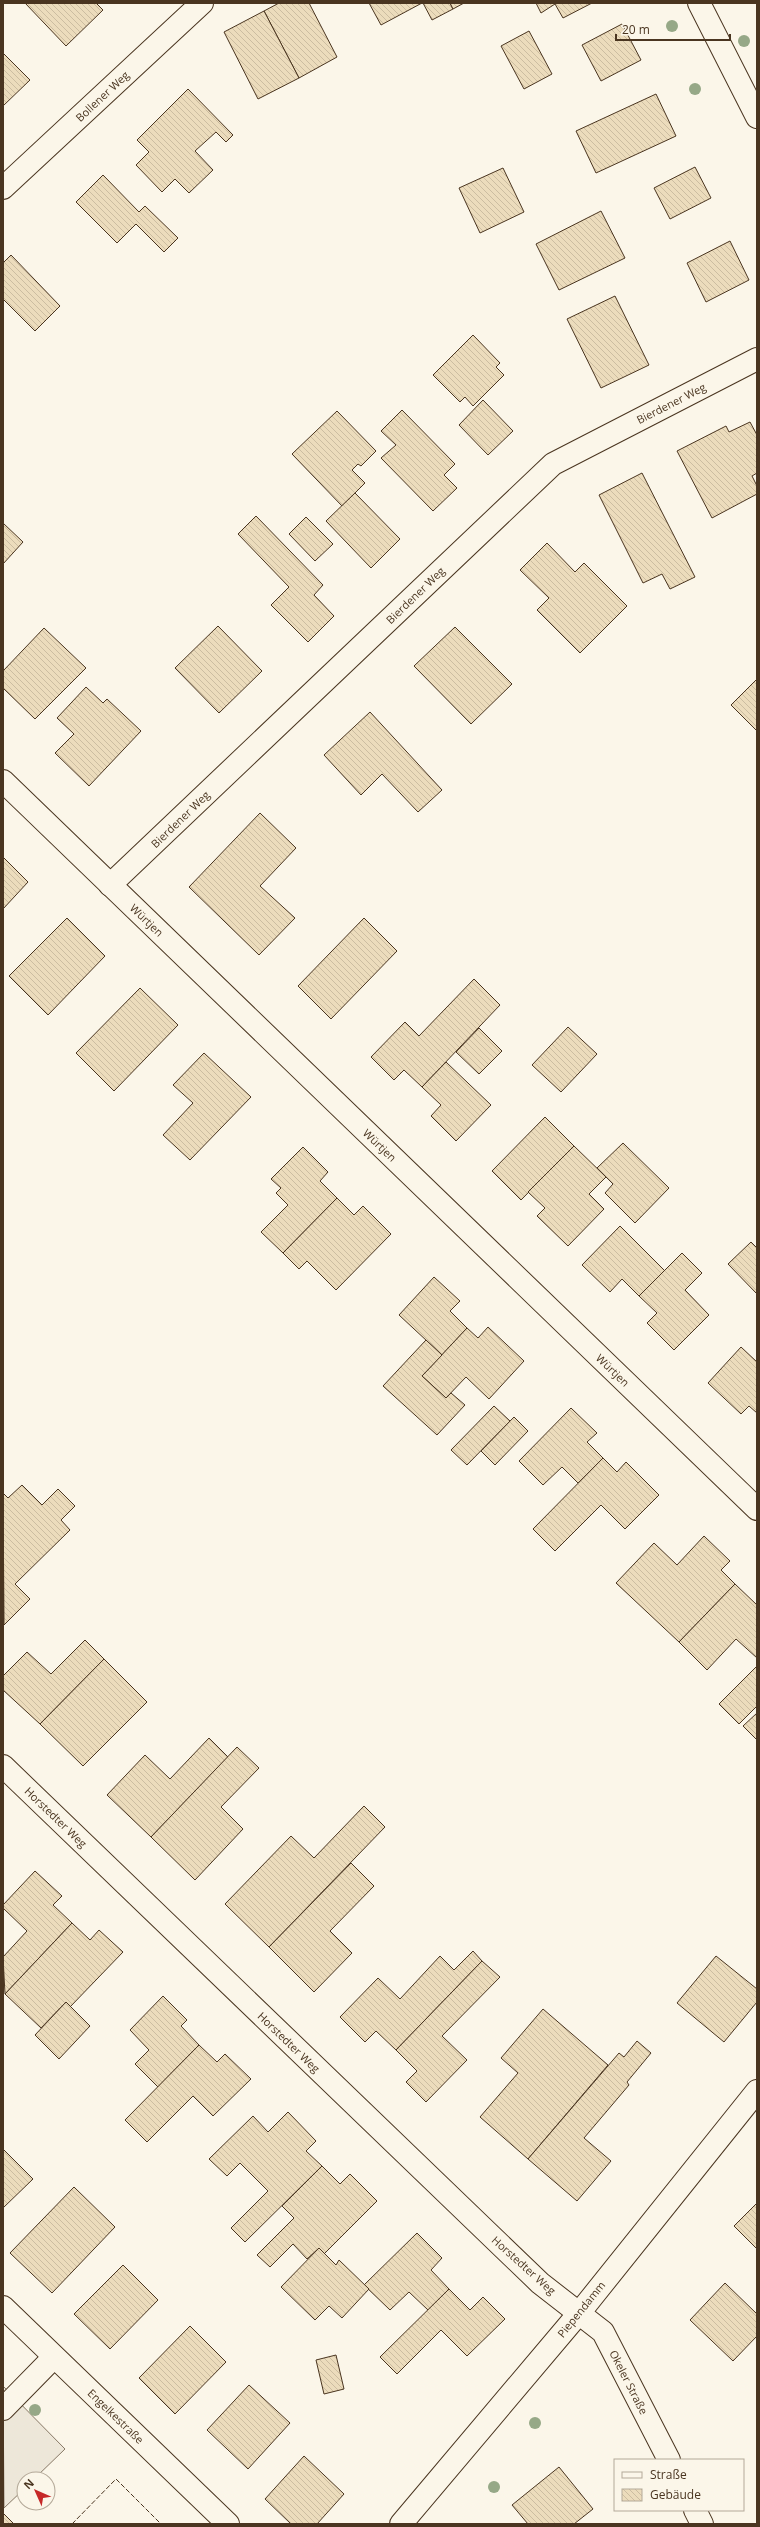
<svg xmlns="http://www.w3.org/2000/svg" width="760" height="2527" viewBox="0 0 760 2527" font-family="'Open Sans',sans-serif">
  <defs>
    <pattern id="building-back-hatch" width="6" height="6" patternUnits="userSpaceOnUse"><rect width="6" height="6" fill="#ecdcbc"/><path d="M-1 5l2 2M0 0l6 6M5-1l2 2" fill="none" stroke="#ccbda1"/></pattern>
  </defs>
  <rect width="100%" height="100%" fill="#fbf6e9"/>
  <polygon fill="#ede7d9" stroke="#887966" points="3,2386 65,2449 34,2479 24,2479 24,2489 4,2508"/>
  <g fill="url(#building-back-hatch)" stroke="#4a3520">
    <polygon points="25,3 96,3 103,10 66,46"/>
    <polygon points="279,3 309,3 337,57 299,78 264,11"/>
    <polygon points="369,3 422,3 381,25"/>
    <polygon points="423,3 450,3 453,9 432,20"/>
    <polygon points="450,3 464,3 453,9"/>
    <polygon points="536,3 592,3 563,18 555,4 541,13"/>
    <polygon points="264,11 299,78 258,99 224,32"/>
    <polygon points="622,24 641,60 601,81 582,45"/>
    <polygon points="529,31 552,74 524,89 501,46"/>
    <polygon points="3,53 30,80 3,106"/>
    <polygon points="188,89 233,135 226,142 216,132 195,151 213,170 189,193 175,179 162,192 136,165 149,152 137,140"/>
    <polygon points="656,94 676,136 596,173 576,131"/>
    <polygon points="695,167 711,198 670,219 654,188"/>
    <polygon points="503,168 524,212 480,233 459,188"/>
    <polygon points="103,175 139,212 145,206 178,238 164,252 136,224 117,243 76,202"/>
    <polygon points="601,211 625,258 559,290 536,244"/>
    <polygon points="730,241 749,280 706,302 687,263"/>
    <polygon points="11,255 60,306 35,331 3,299 3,263"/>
    <polygon points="615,296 649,365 601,388 567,319"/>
    <polygon points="473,335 500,363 496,367 504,375 473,406 465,397 460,402 433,375"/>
    <polygon points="483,400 513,431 488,455 459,425"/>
    <polygon points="402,410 455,464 444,475 457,488 433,511 381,458 396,445 381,431"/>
    <polygon points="337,411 376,451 361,466 358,464 352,470 365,483 342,506 292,454"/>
    <polygon points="750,422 757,435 757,473 752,476 757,486 757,494 712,518 677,451 726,426 729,432"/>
    <polygon points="642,473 695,577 670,589 662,574 643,583 599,495"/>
    <polygon points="355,493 400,539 371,568 326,521"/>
    <polygon points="256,516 323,585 314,595 334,616 308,642 271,605 289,587 238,534"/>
    <polygon points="306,517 333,544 315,561 289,534"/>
    <polygon points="3,523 23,542 3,564"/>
    <polygon points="547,543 575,572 584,563 627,606 580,653 537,610 549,598 520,570"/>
    <polygon points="218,626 262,671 219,713 175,668"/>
    <polygon points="455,627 512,684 471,724 414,666"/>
    <polygon points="44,628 86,668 35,719 3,688 3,671"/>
    <polygon points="757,679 757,731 731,705"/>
    <polygon points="86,687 103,703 107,699 141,731 89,786 55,753 74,734 57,718"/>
    <polygon points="370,712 442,790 418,812 382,774 361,795 324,755"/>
    <polygon points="260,813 296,848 260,886 295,918 259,955 189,887"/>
    <polygon points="3,857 28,882 3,909"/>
    <polygon points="67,918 105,956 48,1015 9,976"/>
    <polygon points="364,918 397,951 331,1019 298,986"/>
    <polygon points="474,979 500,1005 422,1087 404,1070 394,1080 371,1057 405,1022 419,1036"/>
    <polygon points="140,988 178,1025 114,1091 76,1053"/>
    <polygon points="568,1027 597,1054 561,1092 532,1065"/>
    <polygon points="479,1028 502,1051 479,1074 456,1052"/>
    <polygon points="204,1053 251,1097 190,1160 163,1135 193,1103 173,1085"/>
    <polygon points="446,1062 491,1105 456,1141 431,1116 441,1105 422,1087"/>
    <polygon points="545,1117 574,1146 521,1200 492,1171"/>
    <polygon points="623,1143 669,1188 635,1223 605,1193 613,1184 597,1168"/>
    <polygon points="574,1146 606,1177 589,1194 604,1209 568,1246 537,1216 545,1208 528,1192"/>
    <polygon points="303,1147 328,1172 320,1181 337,1198 283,1253 261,1232 288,1205 276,1193 281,1188 271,1179"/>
    <polygon points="337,1198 354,1215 363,1206 391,1234 336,1290 307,1261 299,1269 283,1253"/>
    <polygon points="620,1226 665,1271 639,1296 622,1279 610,1292 582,1265"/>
    <polygon points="751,1242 757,1248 757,1294 728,1264"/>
    <polygon points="682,1253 702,1273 685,1290 709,1315 674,1350 647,1323 657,1313 639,1296"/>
    <polygon points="434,1277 460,1301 450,1311 467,1328 442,1355 399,1315"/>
    <polygon points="488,1327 524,1361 489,1399 466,1377 446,1398 422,1376 467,1328 478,1338"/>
    <polygon points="426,1340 442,1355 422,1376 446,1398 451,1393 465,1405 437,1435 383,1386"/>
    <polygon points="741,1347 757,1362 757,1413 749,1406 741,1414 708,1383"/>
    <polygon points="494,1406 510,1421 467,1465 451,1450"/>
    <polygon points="571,1408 597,1433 587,1442 603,1458 578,1483 562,1467 543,1485 519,1461"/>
    <polygon points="514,1417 528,1431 495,1465 481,1451"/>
    <polygon points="603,1458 617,1472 626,1462 659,1495 625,1529 601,1505 555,1551 533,1529"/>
    <polygon points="22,1485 42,1505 58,1489 75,1506 61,1520 70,1530 15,1584 30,1599 4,1625 3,1493 8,1498"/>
    <polygon points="704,1536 730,1561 721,1570 735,1584 679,1642 616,1583 654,1543 677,1565"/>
    <polygon points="735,1584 757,1605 757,1658 736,1639 707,1670 679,1642"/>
    <polygon points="85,1640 104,1659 40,1724 3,1690 3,1676 27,1652 51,1674"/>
    <polygon points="104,1659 147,1702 83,1766 40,1724"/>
    <polygon points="757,1666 757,1706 739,1724 719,1704"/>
    <polygon points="757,1713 757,1740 743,1726"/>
    <polygon points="209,1738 228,1757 151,1837 107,1795 145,1755 170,1779"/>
    <polygon points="237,1747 259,1768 221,1807 243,1829 195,1880 151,1837"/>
    <polygon points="364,1806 385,1827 269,1947 225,1904 291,1836 314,1858"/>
    <polygon points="351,1863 374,1886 330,1931 352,1953 314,1992 269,1947"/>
    <polygon points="35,1871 62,1896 53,1905 72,1923 5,1994 3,1957 27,1931 3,1908 3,1905"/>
    <polygon points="72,1923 90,1940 99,1930 123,1952 70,2007 66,2002 41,2028 5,1994"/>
    <polygon points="473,1951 482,1961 396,2050 376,2031 365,2042 340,2017 378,1978 400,1999 440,1956 454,1970"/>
    <polygon points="716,1956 757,1989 757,2002 724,2042 677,2003"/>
    <polygon points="482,1961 500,1977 442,2036 467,2060 426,2102 406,2082 417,2071 396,2050"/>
    <polygon points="163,1996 187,2020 181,2026 199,2045 158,2087 135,2064 149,2050 130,2030"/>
    <polygon points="66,2002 90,2026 59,2059 35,2035"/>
    <polygon points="543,2009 608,2065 528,2159 480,2117 518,2073 501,2058"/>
    <polygon points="637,2041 651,2053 627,2082 629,2085 584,2138 611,2161 577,2201 528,2159 619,2053 624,2057"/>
    <polygon points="199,2045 217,2062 225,2054 251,2079 213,2116 193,2096 147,2142 125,2120"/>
    <polygon points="288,2112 316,2141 306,2151 322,2166 245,2242 231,2228 268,2191 240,2163 227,2176 209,2159 253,2116 268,2132"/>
    <polygon points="3,2149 33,2179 3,2208"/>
    <polygon points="322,2166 340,2184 350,2174 377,2201 324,2254 319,2248 307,2259 293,2244 270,2267 257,2255 294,2218 282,2206"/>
    <polygon points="74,2187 115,2227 52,2293 10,2253"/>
    <polygon points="757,2203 757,2249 734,2226"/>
    <polygon points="417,2233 442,2258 431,2270 449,2289 428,2310 409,2292 390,2310 364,2285"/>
    <polygon points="319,2248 336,2265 339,2260 369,2289 342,2318 329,2306 315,2320 281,2287"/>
    <polygon points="123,2265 158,2300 110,2349 74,2314"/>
    <polygon points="725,2283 757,2314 757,2336 733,2361 690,2320"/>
    <polygon points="449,2289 470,2310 483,2297 505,2319 467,2356 441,2330 397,2374 380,2357"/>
    <polygon points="190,2326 226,2362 175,2414 139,2378"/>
    <polygon points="336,2355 344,2389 324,2394 316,2360"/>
    <polygon points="249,2385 290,2423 248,2469 207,2430"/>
    <polygon points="304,2456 344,2494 317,2524 291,2524 265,2499"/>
    <polygon points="559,2467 593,2509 574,2524 528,2524 512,2505"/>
    <polygon points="3,2513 14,2524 3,2524"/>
  </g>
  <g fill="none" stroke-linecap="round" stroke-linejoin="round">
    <g stroke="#4a3520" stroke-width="24">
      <g id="minor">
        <polyline points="699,3 757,117"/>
        <polyline points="3,188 202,3"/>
        <polyline points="3,781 757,1509"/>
        <polyline points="110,885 553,464 757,359"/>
        <polyline points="3,1766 540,2283 603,2332 669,2460"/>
        <polyline points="3,2307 228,2524"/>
        <polyline points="3,2409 54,2357"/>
        <polyline points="695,2510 702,2524"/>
        <polyline points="401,2524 580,2312 757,2091"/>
      </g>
    </g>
    <use href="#minor" stroke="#fbf6e9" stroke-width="22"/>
    <polyline stroke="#4a3520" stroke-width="1" stroke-dasharray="5 2" stroke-linecap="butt" points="72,2524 116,2479 161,2524"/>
  </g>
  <g fill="#96a887">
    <circle cx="672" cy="26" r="6"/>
    <circle cx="744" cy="41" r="6"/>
    <circle cx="695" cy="89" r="6"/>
    <circle cx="35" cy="2410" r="6"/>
    <circle cx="535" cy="2423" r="6"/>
    <circle cx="494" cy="2487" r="6"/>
  </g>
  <g text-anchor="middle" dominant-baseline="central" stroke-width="3" stroke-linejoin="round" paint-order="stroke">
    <g font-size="11" fill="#4a3520" stroke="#fbf6e9">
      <text transform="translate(102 96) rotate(-43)">Bollener Weg</text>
      <text transform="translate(671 403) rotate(-27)">Bierdener Weg</text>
      <text transform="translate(415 595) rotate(-44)">Bierdener Weg</text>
      <text transform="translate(180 819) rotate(-44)">Bierdener Weg</text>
      <text transform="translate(147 920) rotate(44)">Würtjen</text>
      <text transform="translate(380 1145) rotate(44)">Würtjen</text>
      <text transform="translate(613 1370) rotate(44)">Würtjen</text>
      <text transform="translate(56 1817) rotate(44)">Horstedter Weg</text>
      <text transform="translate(289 2042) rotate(44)">Horstedter Weg</text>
      <text transform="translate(524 2265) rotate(42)">Horstedter Weg</text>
      <text transform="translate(581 2309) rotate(-51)">Piependamm</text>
      <text transform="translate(629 2382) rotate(63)">Okeler Straße</text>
      <text transform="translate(116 2416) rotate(44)">Engelkestraße</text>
    </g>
  </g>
  <rect width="760" height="2527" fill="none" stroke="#4a3520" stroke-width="8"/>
  <rect x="614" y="2459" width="130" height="52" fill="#fbf6e9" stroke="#b4a999"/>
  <rect x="622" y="2472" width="20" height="6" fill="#fbf6e9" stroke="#b4a999"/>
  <text x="650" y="2479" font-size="12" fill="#4a3520">Straße</text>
  <rect x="622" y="2489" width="20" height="12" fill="url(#building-back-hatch)" stroke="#b4a999"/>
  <text x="650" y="2499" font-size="12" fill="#4a3520">Gebäude</text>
  <g transform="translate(36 2491) rotate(315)"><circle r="19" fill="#fbf6e9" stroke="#b4a999"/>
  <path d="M0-3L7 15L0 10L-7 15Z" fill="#c62828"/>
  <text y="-6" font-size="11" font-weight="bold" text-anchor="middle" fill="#4a3520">N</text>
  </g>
  <path d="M616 34v6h114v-6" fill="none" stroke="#4a3520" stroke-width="2"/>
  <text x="622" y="34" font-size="12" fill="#4a3520" stroke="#fbf6e9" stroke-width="3" paint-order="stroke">20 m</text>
</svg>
